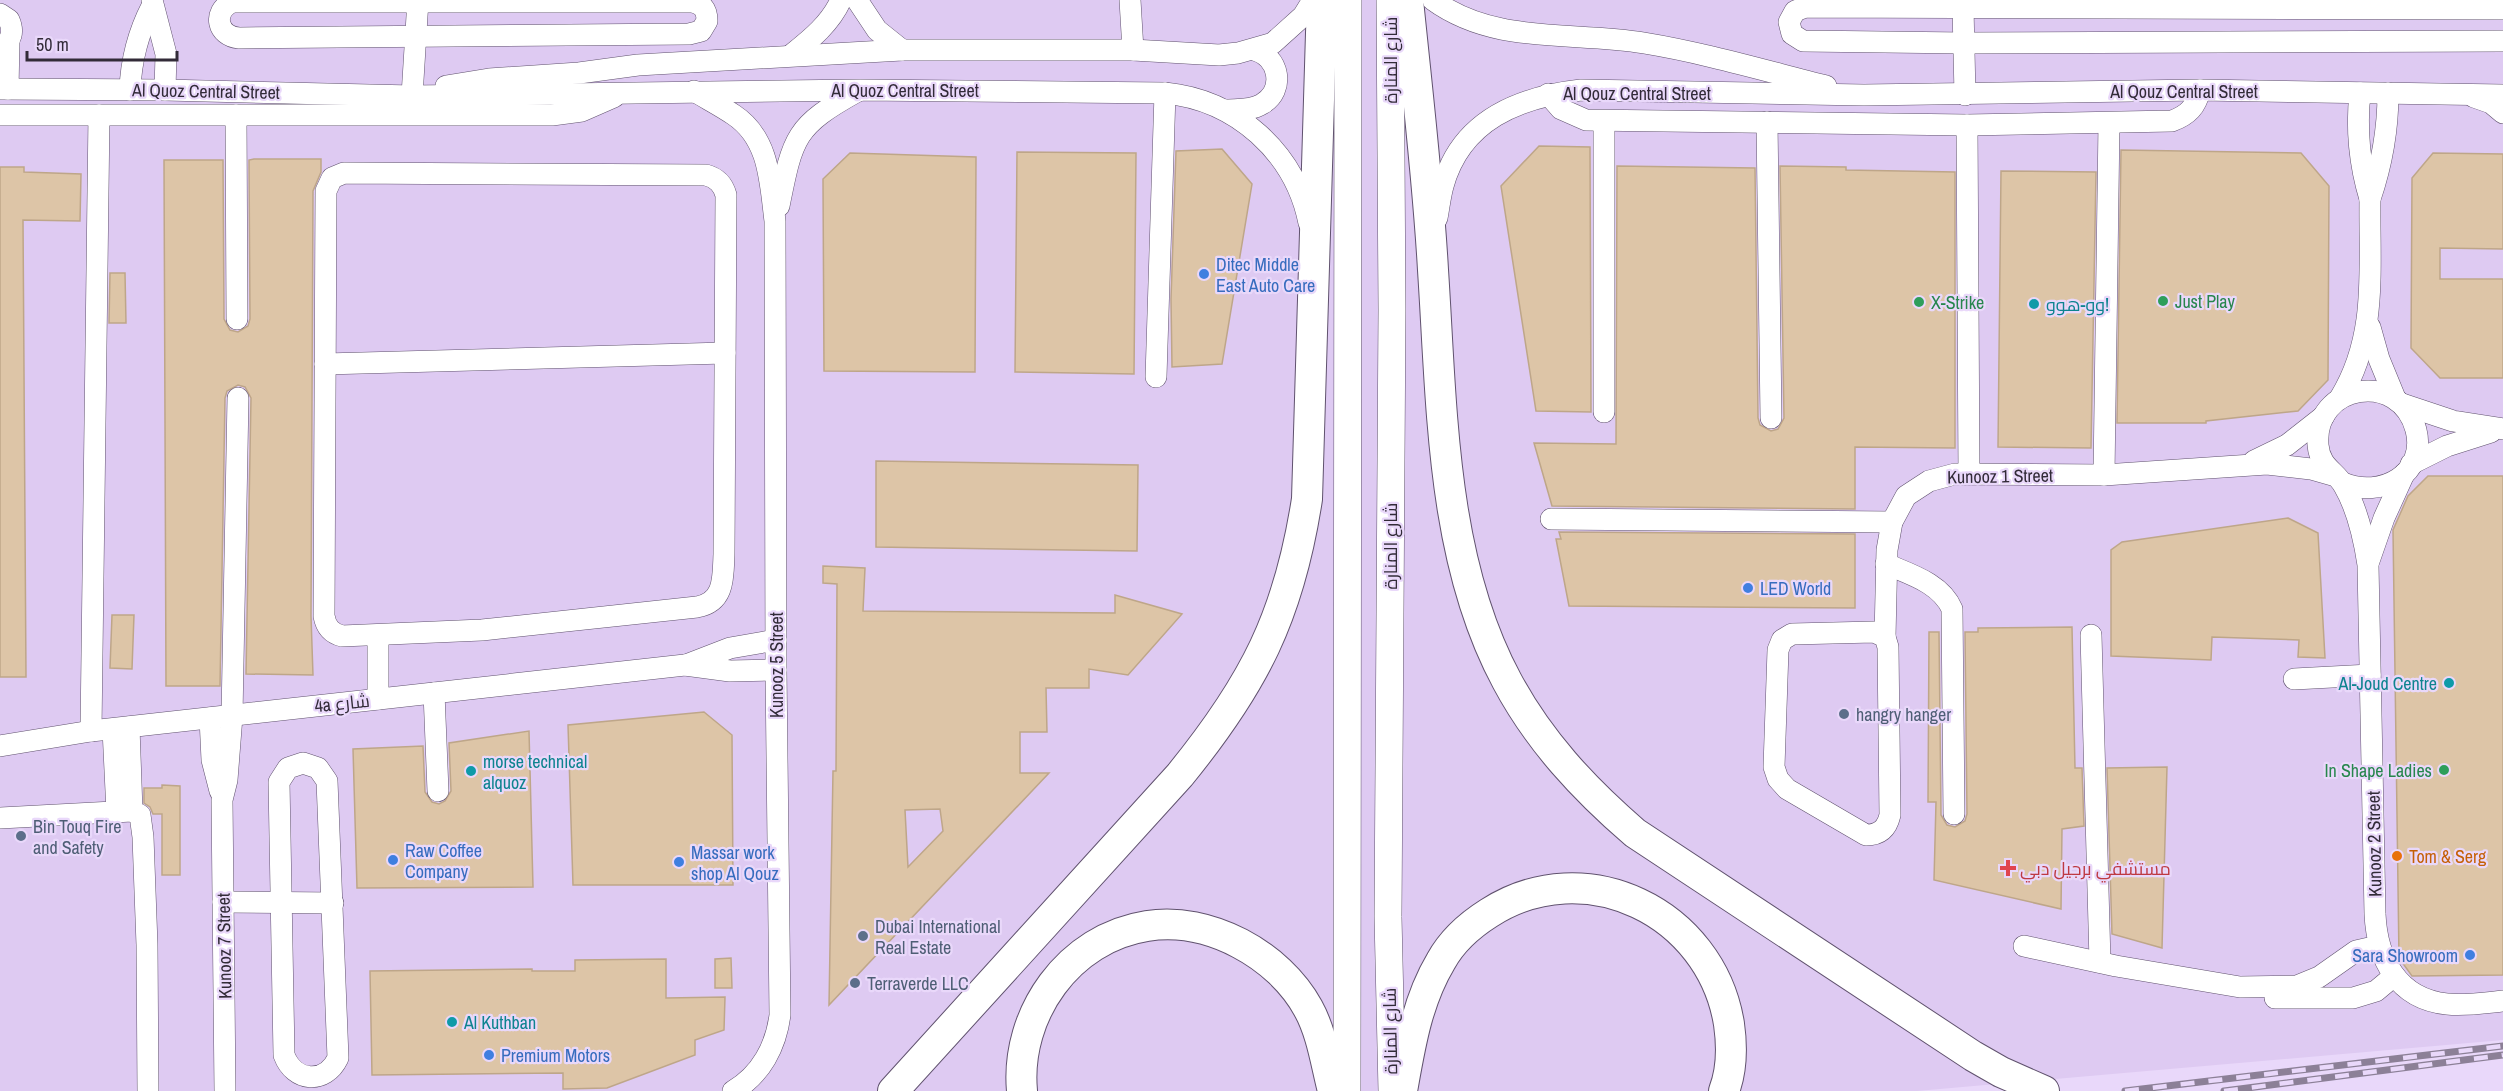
<svg xmlns="http://www.w3.org/2000/svg" width="2503" height="1091" viewBox="0 0 2503 1091" font-family="'Archivo Narrow',Cairo,sans-serif">
  <rect width="100%" height="100%" fill="#e9d8fa"/>
  <polygon fill="#decaf2" points="0,0 2503,0 2503,1040 1917,1091 0,1091"/>
  <g fill="#ddc5a7" stroke="#bea689" stroke-width="1.5" fill-rule="evenodd">
    <polygon points="1539,146 1590,147 1591,412 1536,411 1501,186"/>
    <polygon points="1222,149 1252,184 1222,364 1172,367 1171,299 1176,151"/>
    <polygon points="2121,150 2301,153 2329,186 2328,380 2298,411 2206,421 2206,423 2117,423"/>
    <polygon points="1017,152 1136,153 1134,374 1015,372"/>
    <polygon points="850,153 976,157 975,372 824,371 823,179"/>
    <polygon points="2433,153 2503,154 2503,249 2440,248 2440,279 2503,279 2503,378 2440,378 2411,348 2412,178"/>
    <polygon points="254,159 321,159 321,172 313,191 311,616 313,675 246,674 251,398 245,387 238,385 227,391 225,398 220,686 166,686 164,160 223,160 224,319 230,330 238,332 248,326 250,319 249,160"/>
    <polygon points="1617,166 1755,168 1758,418 1760,425 1771,431 1778,429 1784,418 1780,166 1846,167 1846,170 1955,172 1955,448 1855,447 1855,509 1552,506 1534,443 1616,444"/>
    <polygon points="0,167 24,167 24,172 81,174 80,221 23,220 26,677 0,677"/>
    <polygon points="2001,171 2096,172 2091,448 1998,447"/>
    <polygon points="110,273 125,273 126,323 109,323"/>
    <polygon points="876,461 1138,465 1137,551 876,547"/>
    <polygon points="2428,476 2503,476 2503,975 2412,976 2399,958 2393,530 2408,496"/>
    <polygon points="2288,518 2318,533 2325,658 2298,657 2299,640 2212,637 2211,660 2111,656 2111,550 2122,542"/>
    <polygon points="1559,532 1855,534 1855,608 1569,606 1556,539 1561,539"/>
    <path d="M823 566 865 568 863 611 1115 613V595L1182 614 1128 675 1089 669V688H1046L1047 732H1020V773H1049L829 1005 833 771H836L837 584 823 583ZM940 809 943 831 908 867 905 810Z"/>
    <polygon points="112,615 134,615 132,669 110,668"/>
    <polygon points="2072,627 2075,768 2082,768 2084,826 2062,829 2061,909 1934,880 1936,802 1928,802 1929,632 1939,632 1941,815 1947,825 1955,827 1965,821 1967,814 1965,632 1978,632 1978,628"/>
    <polygon points="704,712 732,735 733,885 573,885 568,725"/>
    <polygon points="529,731 533,887 357,888 353,749 423,746 425,792 432,802 439,804 445,801 451,791 449,743"/>
    <polygon points="2167,767 2162,948 2112,934 2107,768"/>
    <polygon points="162,785 180,786 180,875 162,875 162,814 153,814 150,807 144,803 144,788 162,788"/>
    <polygon points="731,958 732,988 715,988 715,959"/>
    <polygon points="666,959 666,998 725,997 724,1030 695,1040 695,1055 607,1088 563,1089 563,1073 372,1075 370,971 532,969 532,971 575,971 575,960"/>
  </g>
  <g fill="none" stroke-linecap="round" stroke-linejoin="round">
    <g stroke="#60526e" stroke-width="22">
      <g id="minor">
        <polyline points="152,0 166,54 165,90"/>
        <polyline points="857,0 877,30 902,50"/>
        <polyline points="1130,0 1133,50"/>
        <path d="M1433 0C1495 45 1572 31 1644 43 1705 53 1766 71 1826 86"/>
        <path d="M232 2H692C703 4 707 10 707 21L701 31 689 34 239 38C217 36 212 12 232 2Z"/>
        <polyline points="1963,7 1965,95"/>
        <polyline points="2503,9 1806,7 1795,11 1789,22 1792,34 1803,41 1964,43 2503,41"/>
        <path d="M0 14 9 20C14 31 12 42 0 47"/>
        <path d="M791 55C811 39 830 24 841 0"/>
        <polyline points="446,86 489,79 579,73 638,65 902,50 1133,50 1219,55 1238,53 1273,43 1303,16 1313,0"/>
        <path d="M0 89 165 90 412 96 860 90 1165 93C1236 100 1295 152 1309 223"/>
        <polyline points="8,89 9,41"/>
        <path d="M130 90C131 59 138 33 152 6"/>
        <path d="M694 91C707 99 721 106 734 115 770 139 770 183 775 221L776 670 780 1015C776 1046 761 1075 733 1091"/>
        <path d="M2360 93C2356 130 2359 163 2370 199"/>
        <path d="M1548 94 1561 109 1586 120 1967 125 2172 121C2188 115 2196 107 2200 90"/>
        <polyline points="412,96 418,0"/>
        <polyline points="2474,97 2491,103 2503,113"/>
        <path d="M1225 110C1237 109 1251 111 1262 104 1286 90 1279 56 1254 50"/>
        <polyline points="0,115 552,115 582,111 614,97"/>
        <polyline points="236,115 237,319"/>
        <polyline points="1767,122 1771,418"/>
        <polyline points="1967,125 1969,474"/>
        <path d="M344 173 706 175C717 178 723 184 726 195L724 554C723 577 725 602 697 607L482 630 342 636C331 633 326 627 324 616L326 191 332 178Z"/>
        <path d="M779 206C793 136 795 126 858 91"/>
        <path d="M1437 218C1439 208 1440 197 1443 186 1461 120 1519 97 1581 90L1864 95 2200 90 2503 95"/>
        <polyline points="2370,327 2379,359 2395,398"/>
        <polyline points="325,364 725,353"/>
        <polyline points="1156,377 1165,93"/>
        <path d="M2340 398C2378 336 2369 270 2370 199 2382 164 2388 130 2388 93"/>
        <polyline points="2402,404 2453,421 2503,429"/>
        <polyline points="1604,412 1604,121"/>
        <polyline points="2254,461 2287,445 2324,416"/>
        <polyline points="2411,464 2447,446 2491,432"/>
        <polyline points="2104,475 2109,123"/>
        <path d="M2343 483C2381 499 2427 474 2416 430 2400 369 2313 384 2318 445 2320 468 2336 471 2344 486 2358 510 2364 538 2368 565L2375 914C2377 958 2397 999 2447 1004 2465 1006 2484 1003 2503 1001"/>
        <polyline points="1551,519 1892,522"/>
        <polyline points="2369,561 2384,518 2404,474"/>
        <path d="M1886 564C1909 574 1941 583 1952 609L1954 814"/>
        <path d="M1874 632 1885 637 1888 647 1890 815C1887 828 1880 835 1866 835L1787 789 1778 779 1774 767 1778 650 1782 640 1792 634Z"/>
        <polyline points="378,635 378,699"/>
        <polyline points="2091,635 2100,962"/>
        <polyline points="1885,637 1887,550 1892,522 1906,496 1929,481 1955,474 2104,475 2267,464 2311,469 2332,475"/>
        <polyline points="686,665 730,648 776,640"/>
        <polyline points="2294,679 2370,675"/>
        <polyline points="434,693 438,791"/>
        <polyline points="210,718 212,760 220,791"/>
        <polyline points="129,727 132,811"/>
        <polyline points="113,729 117,812"/>
        <polyline points="91,731 99,115"/>
        <polyline points="0,746 91,731 685,665 730,671 776,670"/>
        <path d="M303 763 318 768 327 781 338 1058C325 1085 294 1082 284 1055L279 782 288 768Z"/>
        <polyline points="0,818 132,811 140,815 143,837 147,945 148,1091"/>
        <polyline points="223,902 333,903"/>
        <polyline points="2024,946 2116,966 2240,987 2297,986 2319,977 2356,951 2378,946"/>
        <polyline points="2275,998 2353,998 2376,991 2394,976"/>
        <polyline points="225,1091 222,800 227,780 232,716 238,398"/>
      </g>
    </g>
    <g stroke="#60526e" stroke-width="28">
      <g id="major">
        <polyline points="1390,0 1392,310 1388,917 1392,1091"/>
        <polyline points="1347,1091 1348,0"/>
      </g>
    </g>
    <g stroke="#60526e" stroke-width="32">
      <g id="highway">
        <path d="M1408 0C1417 90 1428 180 1433 270 1442 406 1441 559 1507 681 1539 741 1584 789 1635 833L1973 1056 2001 1072 2044 1091"/>
        <path d="M893 1091 1180 775C1254 684 1289 616 1307 499L1322 0"/>
        <path d="M1022 1091C1015 1014 1069 938 1147 926 1209 916 1279 955 1308 1008 1322 1033 1326 1064 1333 1091"/>
        <path d="M1402 1091C1410 1046 1417 1001 1441 961 1452 941 1470 925 1489 913 1585 851 1711 912 1729 1024 1732 1045 1732 1070 1724 1091"/>
      </g>
    </g>
    <use href="#minor" stroke="#fff" stroke-width="21"/>
    <use href="#major" stroke="#fff" stroke-width="27"/>
    <use href="#highway" stroke="#fff" stroke-width="30"/>
    <g stroke="#8c8097" stroke-width="7">
      <g id="rail">
        <polyline points="2125,1091 2503,1046"/>
        <polyline points="2224,1091 2503,1055"/>
      </g>
    </g>
    <use href="#rail" stroke="#e9d8fa" stroke-width="4.5" stroke-dasharray="14" stroke-linecap="butt"/>
  </g>
  <g fill="#3f7fe0" stroke="#e9d8fa" stroke-width="2">
    <circle cx="1204" cy="274" r="6"/>
    <circle cx="1748" cy="588" r="6"/>
    <circle cx="393" cy="860" r="6"/>
    <circle cx="679" cy="862" r="6"/>
    <circle cx="2470" cy="955" r="6"/>
    <circle cx="489" cy="1055" r="6"/>
  </g>
  <g fill="#2e9e5b" stroke="#e9d8fa" stroke-width="2">
    <circle cx="2163" cy="301" r="6"/>
    <circle cx="1919" cy="302" r="6"/>
    <circle cx="2444" cy="770" r="6"/>
  </g>
  <g fill="#0f9aa8" stroke="#e9d8fa" stroke-width="2">
    <circle cx="2034" cy="304" r="6"/>
    <circle cx="2449" cy="683" r="6"/>
    <circle cx="471" cy="771" r="6"/>
    <circle cx="452" cy="1022" r="6"/>
  </g>
  <g fill="#5c6f8a" stroke="#e9d8fa" stroke-width="2">
    <circle cx="1844" cy="714" r="6"/>
    <circle cx="21" cy="836" r="6"/>
    <circle cx="863" cy="936" r="6"/>
    <circle cx="855" cy="983" r="6"/>
  </g>
  <circle fill="#e8710a" stroke="#e9d8fa" stroke-width="2" cx="2397" cy="856" r="6"/>
  <path fill="#e0444e" stroke="#e9d8fa" stroke-width="2" d="M2005 859h6v6h6v6h-6v6h-6v-6h-6v-6h6z"/>
  <g text-anchor="middle" dominant-baseline="central" stroke-width="4.5" stroke-linejoin="round" paint-order="stroke">
    <g font-size="18" fill="#322b38" stroke="#e9d8fa">
      <text transform="translate(1390 60) rotate(-90)">شارع المنارة</text>
      <text x="905" y="90">Al Quoz Central Street</text>
      <text transform="translate(206 91) rotate(1)">Al Quoz Central Street</text>
      <text x="2184" y="91">Al Qouz Central Street</text>
      <text x="1637" y="93">Al Qouz Central Street</text>
      <text transform="translate(2000 476) rotate(-1)">Kunooz 1 Street</text>
      <text transform="translate(1390 546) rotate(-90)">شارع المنارة</text>
      <text transform="translate(776 665) rotate(-90)">Kunooz 5 Street</text>
      <text transform="translate(342 703) rotate(-6)">4a شارع</text>
      <text transform="translate(2374 844) rotate(-91)">Kunooz 2 Street</text>
      <text transform="translate(224 946) rotate(-91)">Kunooz 7 Street</text>
      <text transform="translate(1390 1031) rotate(-91)">شارع المنارة</text>
    </g>
    <g font-size="18" fill="#366cbe" stroke="#e9d8fa" text-anchor="start">
      <text x="1216" y="264">Ditec Middle<tspan x="1216" dy="21">East Auto Care</tspan></text>
      <text x="1760" y="588">LED World</text>
      <text x="405" y="850">Raw Coffee<tspan x="405" dy="21">Company</tspan></text>
      <text x="691" y="852">Massar work<tspan x="691" dy="21">shop Al Qouz</tspan></text>
      <text x="2458" y="955" text-anchor="end">Sara Showroom</text>
      <text x="501" y="1055">Premium Motors</text>
    </g>
    <g font-size="18" fill="#27864d" stroke="#e9d8fa" text-anchor="start">
      <text x="2175" y="301">Just Play</text>
      <text x="1931" y="302">X-Strike</text>
      <text x="2432" y="770" text-anchor="end">In Shape Ladies</text>
    </g>
    <g font-size="18" fill="#0d838f" stroke="#e9d8fa" text-anchor="start">
      <text x="2046" y="304">وو-هوو!</text>
      <text x="2437" y="683" text-anchor="end">Al-Joud Centre</text>
      <text x="483" y="761">morse technical<tspan x="483" dy="21">alquoz</tspan></text>
      <text x="464" y="1022">Al Kuthban</text>
    </g>
    <g font-size="18" fill="#4e5e75" stroke="#e9d8fa" text-anchor="start">
      <text x="1856" y="714">hangry hanger</text>
      <text x="33" y="826">Bin Touq Fire<tspan x="33" dy="21">and Safety</tspan></text>
      <text x="875" y="926">Dubai International<tspan x="875" dy="21">Real Estate</tspan></text>
      <text x="867" y="983">Terraverde LLC</text>
    </g>
    <g font-size="18" fill="#c56008" stroke="#e9d8fa" text-anchor="start">
      <text x="2409" y="856">Tom &amp; Serg</text>
    </g>
    <g font-size="18" fill="#be3a42" stroke="#e9d8fa" text-anchor="start">
      <text x="2020" y="868">مستشفي برجيل دبي</text>
    </g>
  </g>
  <path d="M27 51v9h150v-9" fill="none" stroke="#322b38" stroke-width="3"/>
  <text x="36" y="51" font-size="18" fill="#322b38" stroke="#e9d8fa" stroke-width="4.5" paint-order="stroke">50 m</text>
</svg>
